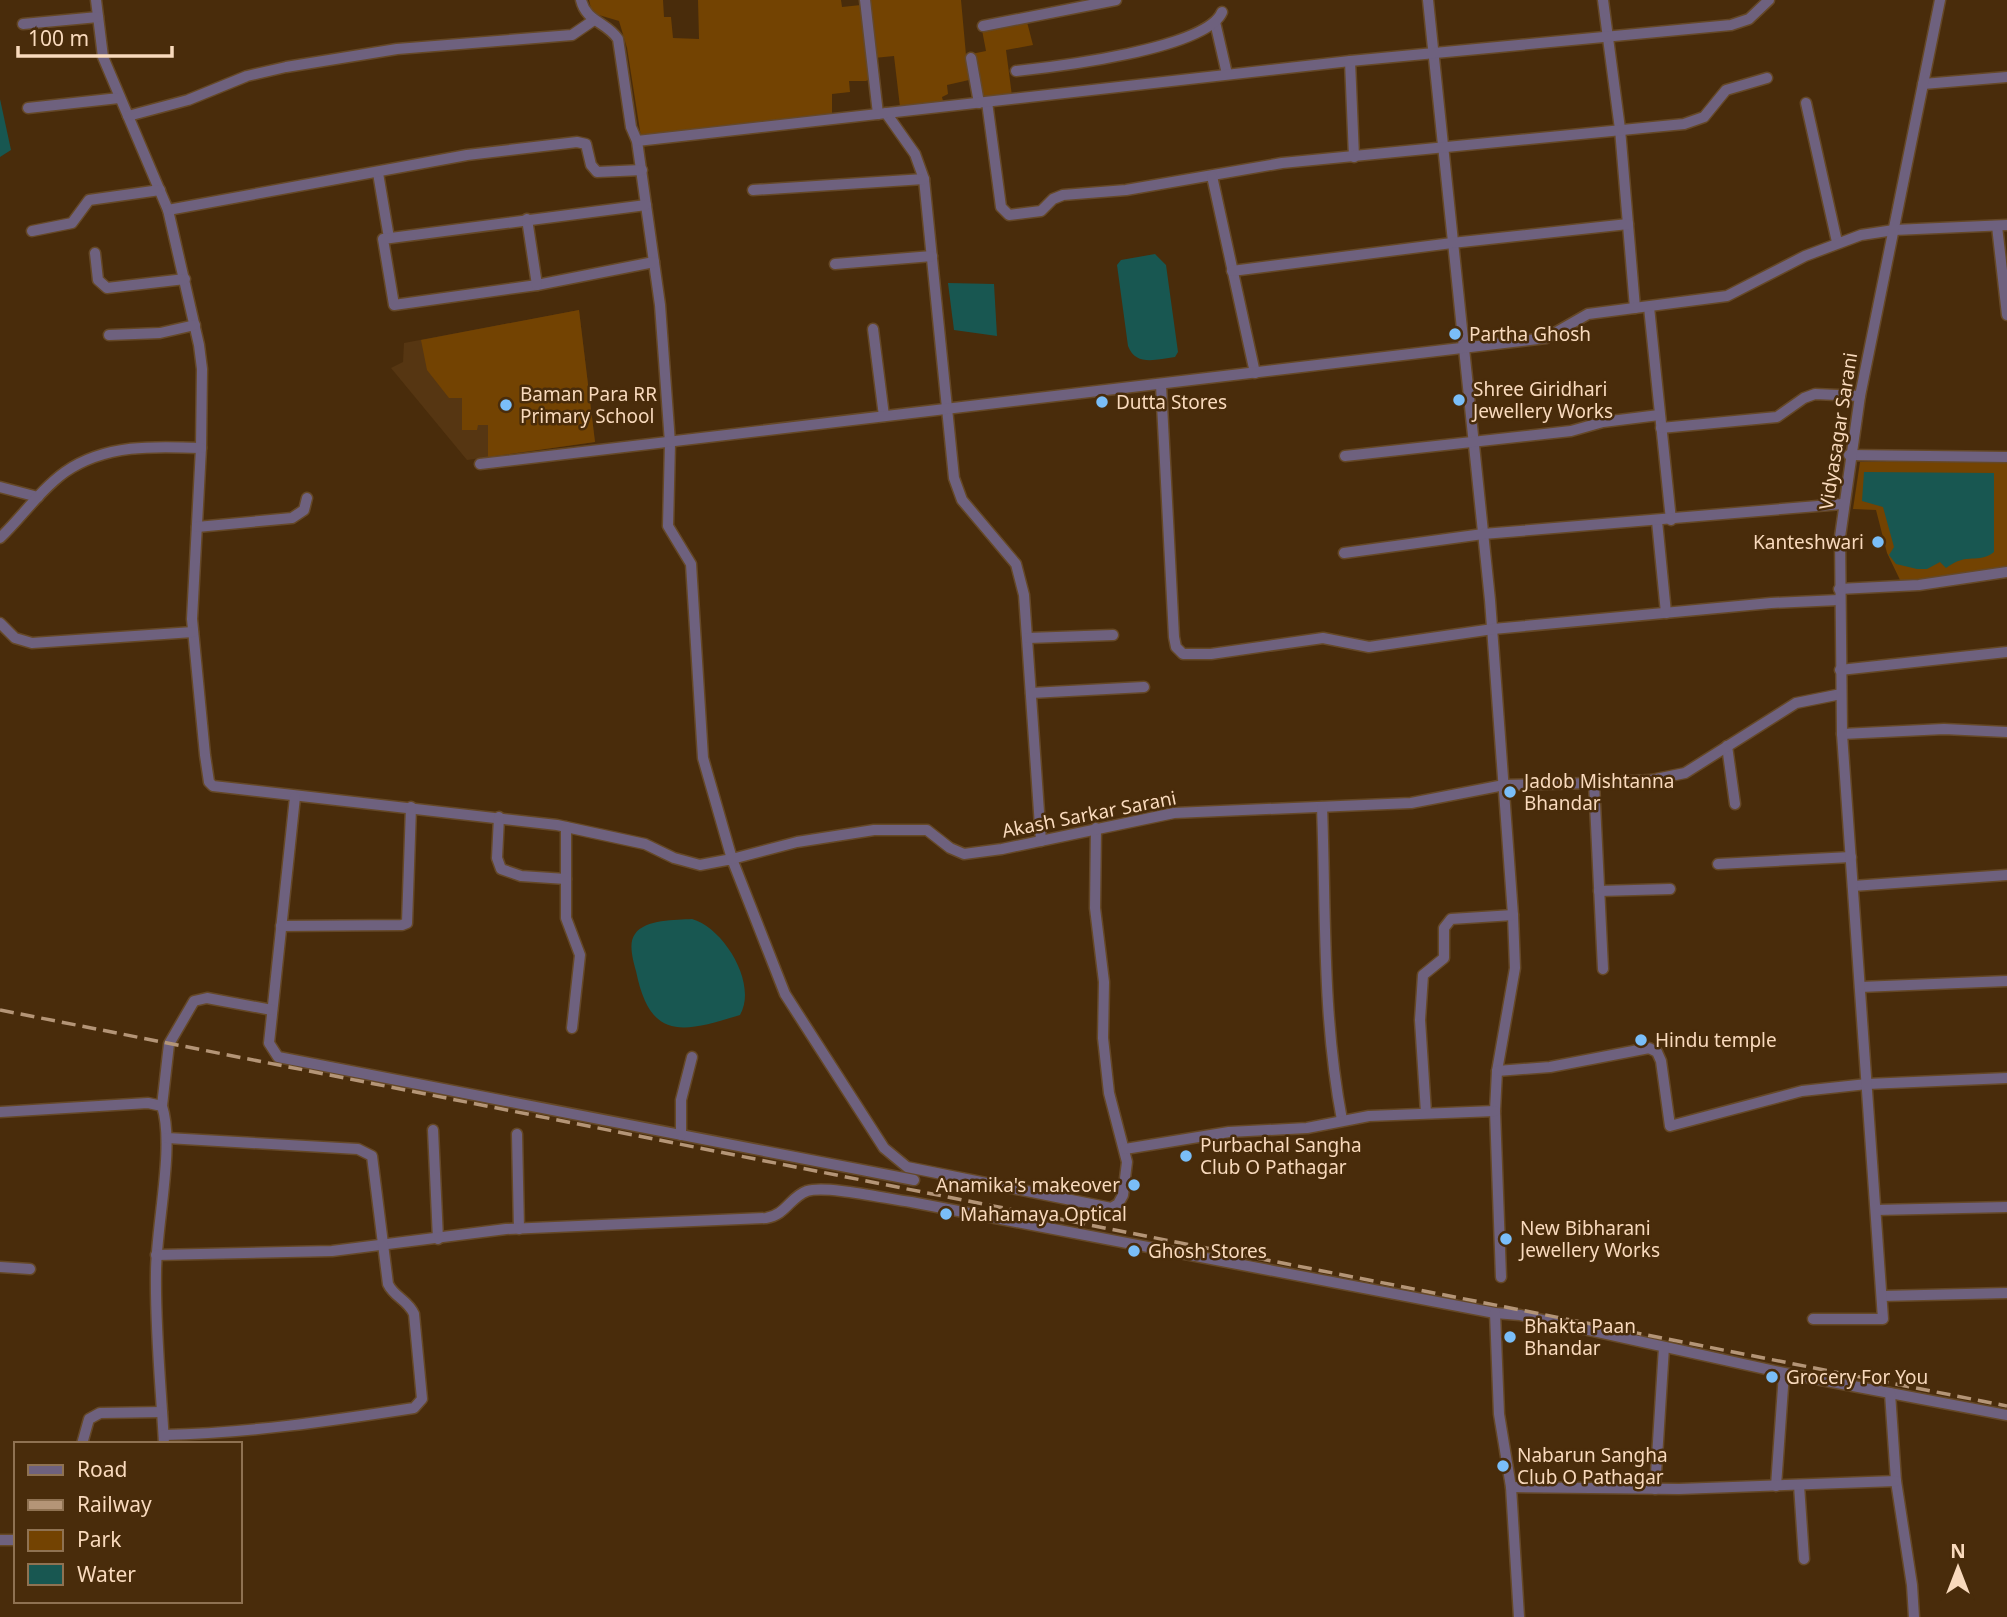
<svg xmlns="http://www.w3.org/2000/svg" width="2007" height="1617" viewBox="0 0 2007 1617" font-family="'Noto Sans',sans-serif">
  <rect width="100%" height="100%" fill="#492c0b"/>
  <polygon fill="#563612" points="579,310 595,442 467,460 391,368 403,362 404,343"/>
  <g fill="#734302">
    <polygon points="589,0 663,0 664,17 671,17 673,38 699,39 698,0 841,0 842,7 861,5 861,0 961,0 966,55 986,51 982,30 1027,22 1033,45 1006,50 1012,96 973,100 969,80 947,85 948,94 942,97 944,105 900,107 894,56 874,58 876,76 866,81 849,81 850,92 832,94 832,115 641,137 627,48 619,21 592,13"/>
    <polygon points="579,310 595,442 488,457 488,425 478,425 477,430 462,430 462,398 449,398 427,370 421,340"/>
    <polygon points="1860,462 2007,462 2007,569 1901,582 1887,553 1876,510 1853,509"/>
  </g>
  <g fill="#185751">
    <polygon points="0,99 11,150 0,157"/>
    <path d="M1155 254 1166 265 1178 352 1175 357C1157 359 1136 367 1128 346L1117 265 1121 260Z"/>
    <polygon points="948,283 994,284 997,336 954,330"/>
    <path d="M1864 472 1994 473V552C1977 565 1969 551 1946 568L1940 562 1927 569H1917L1896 564 1889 555 1894 547 1883 507 1862 501Z"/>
    <path d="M692 919C724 928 758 984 740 1015 682 1033 650 1041 636 971 633 960 628 943 635 934 645 919 676 920 692 919Z"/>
  </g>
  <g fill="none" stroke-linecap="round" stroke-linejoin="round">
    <g stroke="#654827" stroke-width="13">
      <g id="minor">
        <polyline points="96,0 103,57 168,210 199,345 202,369 201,448 192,619 205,755 209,782 213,786 557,825 645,844 674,858 700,865 732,859 785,994 884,1148 907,1167 1111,1208 1118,1204 1123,1195 1127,1162 1109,1093 1103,1038 1104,982 1095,908 1096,828"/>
        <path d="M581 0C586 22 607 22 618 39L631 127 637 141 660 305 670 443 668 526 691 564 703 758 732 859 797 842 874 830H927L950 848 964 854 1002 849 1174 813 1411 803 1504 785 1594 783 1603 969"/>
        <polyline points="865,0 878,114"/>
        <polyline points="1428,0 1490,600 1513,915 1515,968 1497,1071 1495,1111 1501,1277"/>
        <polyline points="1603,0 1620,129 1635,308"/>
        <polyline points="1215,22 1227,74"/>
        <polyline points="23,24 98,17"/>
        <polyline points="983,26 1116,0"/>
        <polyline points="971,58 979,103"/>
        <polyline points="1350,61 1354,157"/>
        <path d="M1016 71C1054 67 1207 49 1222 12"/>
        <polyline points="1923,84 2007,77"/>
        <polyline points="987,102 1001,207 1009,215 1041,211 1053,199 1063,195 1126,190 1282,163 1684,124 1704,117 1726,90 1767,78"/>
        <polyline points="1806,103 1837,242"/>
        <polyline points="28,108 119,98"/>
        <polyline points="886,113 915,154 924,179 954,478 962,500 1016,564 1024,595 1041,841"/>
        <polyline points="128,116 188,100 247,76 286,67 397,49 572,35 594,20"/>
        <polyline points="637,141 1350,61 1731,25 1749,19 1769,0"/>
        <polyline points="378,173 389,238"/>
        <polyline points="1212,176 1255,373"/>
        <polyline points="753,190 924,179"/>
        <polyline points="646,205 383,239 394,305 537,285 654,262"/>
        <polyline points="168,210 467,155 577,142 586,144 591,165 597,172 642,170"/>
        <polyline points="527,219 537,285"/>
        <polyline points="1997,226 2007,315"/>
        <polyline points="32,231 72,223 89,200 160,190"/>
        <polyline points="95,253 98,280 107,288 185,279"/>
        <polyline points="835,264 932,256"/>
        <polyline points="1232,271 1452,243 1628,224"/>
        <polyline points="1649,307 1671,520"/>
        <polyline points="873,329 884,416"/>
        <polyline points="109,335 160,333 195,325"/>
        <polyline points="1161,385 1174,637 1176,647 1183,654 1211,654 1323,638 1369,647 1493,629 1771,603 1839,600"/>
        <polyline points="1661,428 1777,417 1804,398 1815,394 1860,396"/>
        <polyline points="1849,455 2007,457"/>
        <polyline points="1345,456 1571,431 1603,422 1659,415"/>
        <polyline points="480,464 1546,338 1588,314 1727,296 1805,256 1861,235 1894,230 2007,225"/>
        <polyline points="0,487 38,497"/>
        <polyline points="1657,521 1666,613"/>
        <polyline points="197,527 292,518 304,510 307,498"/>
        <path d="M0 538C22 517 40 490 65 472 105 444 155 446 201 448"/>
        <polyline points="1344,553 1483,534 1842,504"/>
        <polyline points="1839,589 1919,585 2007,572"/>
        <polyline points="0,623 15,638 32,643 193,632"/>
        <polyline points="1028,638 1113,635"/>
        <polyline points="1840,670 2007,652"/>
        <polyline points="1031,693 1144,687"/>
        <polyline points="1842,734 1944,729 2007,732"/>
        <polyline points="1727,746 1735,804"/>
        <polyline points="1594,783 1651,780 1685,773 1796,703 1841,694"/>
        <polyline points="295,797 269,1043 278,1057 914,1180"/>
        <path d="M1322 807C1326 912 1322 1016 1342 1120"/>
        <polyline points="499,817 497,858 501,869 521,876 566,879"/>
        <polyline points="566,827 566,918 580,955 572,1028"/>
        <polyline points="1718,864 1851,857"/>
        <polyline points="1853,886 2007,875"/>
        <polyline points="1599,891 1670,889"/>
        <polyline points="281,926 402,925 407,923 411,807"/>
        <polyline points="1860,987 2007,981"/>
        <polyline points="1497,1071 1550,1067 1649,1048 1657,1052 1661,1061 1670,1126 1802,1091 1867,1084 2007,1078"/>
        <polyline points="162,1106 169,1044 194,1001 207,998 272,1010"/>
        <path d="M0 1112 148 1103 162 1106C175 1146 156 1226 156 1272 155 1329 161 1387 164 1444"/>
        <polyline points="1426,1113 1420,1020 1423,975 1444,958 1444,928 1451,919 1513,915"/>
        <polyline points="433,1130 438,1239"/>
        <polyline points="517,1134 519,1229"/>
        <polyline points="681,1135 681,1100 692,1057"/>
        <polyline points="1125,1149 1229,1132 1307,1128 1369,1116 1495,1111"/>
        <polyline points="1876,1210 2007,1207"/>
        <path d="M156 1255 332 1251 506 1229 766 1218C786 1215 790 1197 807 1191 827 1185 887 1199 911 1202L1495 1313 1520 1315 1784 1373 2007 1415"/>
        <polyline points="0,1267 30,1269"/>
        <polyline points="1882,1296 2007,1293"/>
        <polyline points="1495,1313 1499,1414 1511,1487 1519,1617"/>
        <polyline points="1813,1319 1883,1319 1842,734 1840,537 1860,396 1940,0"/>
        <polyline points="1890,1393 1896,1481 1912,1585 1914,1617"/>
        <path d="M164 1435C248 1433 330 1421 414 1408L422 1399 414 1314C408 1300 394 1297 388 1284L372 1156 358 1149 167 1138"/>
        <polyline points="82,1444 89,1419 100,1413 162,1412"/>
        <polyline points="1799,1485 1804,1559"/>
        <polyline points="1776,1486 1784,1373"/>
        <polyline points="1511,1487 1679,1489 1896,1481"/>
        <polyline points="1655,1489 1664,1347"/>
        <polyline points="0,1540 16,1540"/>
      </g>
    </g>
    <use href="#minor" stroke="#6e617e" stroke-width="10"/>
    <polyline stroke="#b49577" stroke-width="3.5" stroke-dasharray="14 7" stroke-linecap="butt" points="0,1010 2007,1406"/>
  </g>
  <g fill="#7abef8" stroke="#492c0b" stroke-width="2.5">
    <circle cx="1455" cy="334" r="7"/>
    <circle cx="1459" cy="400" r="7"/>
    <circle cx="1102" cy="402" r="7"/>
    <circle cx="506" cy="405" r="7"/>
    <circle cx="1878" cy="542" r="7"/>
    <circle cx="1510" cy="792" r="7"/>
    <circle cx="1641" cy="1040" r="7"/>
    <circle cx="1186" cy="1156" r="7"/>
    <circle cx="1134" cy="1185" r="7"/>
    <circle cx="946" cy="1214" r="7"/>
    <circle cx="1506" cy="1239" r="7"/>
    <circle cx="1134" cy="1251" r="7"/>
    <circle cx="1510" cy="1337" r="7"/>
    <circle cx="1772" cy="1377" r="7"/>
    <circle cx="1503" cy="1466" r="7"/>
  </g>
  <g text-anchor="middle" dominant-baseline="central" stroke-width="5" stroke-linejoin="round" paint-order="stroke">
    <g font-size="19" fill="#f9dabd" stroke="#492c0b" text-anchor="start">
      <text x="1469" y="334">Partha Ghosh</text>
      <text x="1473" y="389">Shree Giridhari<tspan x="1473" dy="22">Jewellery Works</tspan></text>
      <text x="520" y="394">Baman Para RR<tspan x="520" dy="22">Primary School</tspan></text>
      <text x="1116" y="402">Dutta Stores</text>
      <text x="1864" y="542" text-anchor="end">Kanteshwari</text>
      <text x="1524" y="781">Jadob Mishtanna<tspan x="1524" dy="22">Bhandar</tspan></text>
      <text x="1655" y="1040">Hindu temple</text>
      <text x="1200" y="1145">Purbachal Sangha<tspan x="1200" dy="22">Club O Pathagar</tspan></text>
      <text x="1120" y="1185" text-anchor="end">Anamika's makeover</text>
      <text x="960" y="1214">Mahamaya Optical</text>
      <text x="1520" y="1228">New Bibharani<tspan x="1520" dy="22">Jewellery Works</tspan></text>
      <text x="1148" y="1251">Ghosh Stores</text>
      <text x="1524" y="1326">Bhakta Paan<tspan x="1524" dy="22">Bhandar</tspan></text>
      <text x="1786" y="1377">Grocery For You</text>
      <text x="1517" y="1455">Nabarun Sangha<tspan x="1517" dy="22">Club O Pathagar</tspan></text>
    </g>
    <g font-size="19" fill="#f9dabd" stroke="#492c0b">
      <text transform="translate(1838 431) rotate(-81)">Vidyasagar Sarani</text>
      <text transform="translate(1089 814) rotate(-11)">Akash Sarkar Sarani</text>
    </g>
  </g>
  <rect x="14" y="1442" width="228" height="161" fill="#492c0b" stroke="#8f7252" stroke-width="2"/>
  <rect x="28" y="1465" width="35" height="10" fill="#6e617e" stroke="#8f7252" stroke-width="2"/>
  <text x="77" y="1477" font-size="21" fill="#f9dabd">Road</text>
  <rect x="28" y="1500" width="35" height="10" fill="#b49577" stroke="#8f7252" stroke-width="2"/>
  <text x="77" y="1512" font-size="21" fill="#f9dabd">Railway</text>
  <rect x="28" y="1530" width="35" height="21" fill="#734302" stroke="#8f7252" stroke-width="2"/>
  <text x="77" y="1547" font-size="21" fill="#f9dabd">Park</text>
  <rect x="28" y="1564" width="35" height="21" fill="#185751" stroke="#8f7252" stroke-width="2"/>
  <text x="77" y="1582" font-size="21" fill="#f9dabd">Water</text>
  <g transform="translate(1958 1568)" stroke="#492c0b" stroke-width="5" paint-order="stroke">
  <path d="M0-5L12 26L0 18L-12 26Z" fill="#f9dabd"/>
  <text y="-10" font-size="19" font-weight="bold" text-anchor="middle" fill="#f9dabd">N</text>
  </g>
  <path d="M18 46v10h154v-10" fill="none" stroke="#f9dabd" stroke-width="3.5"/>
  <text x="28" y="46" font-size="21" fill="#f9dabd" stroke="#492c0b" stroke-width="5" paint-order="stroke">100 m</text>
</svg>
